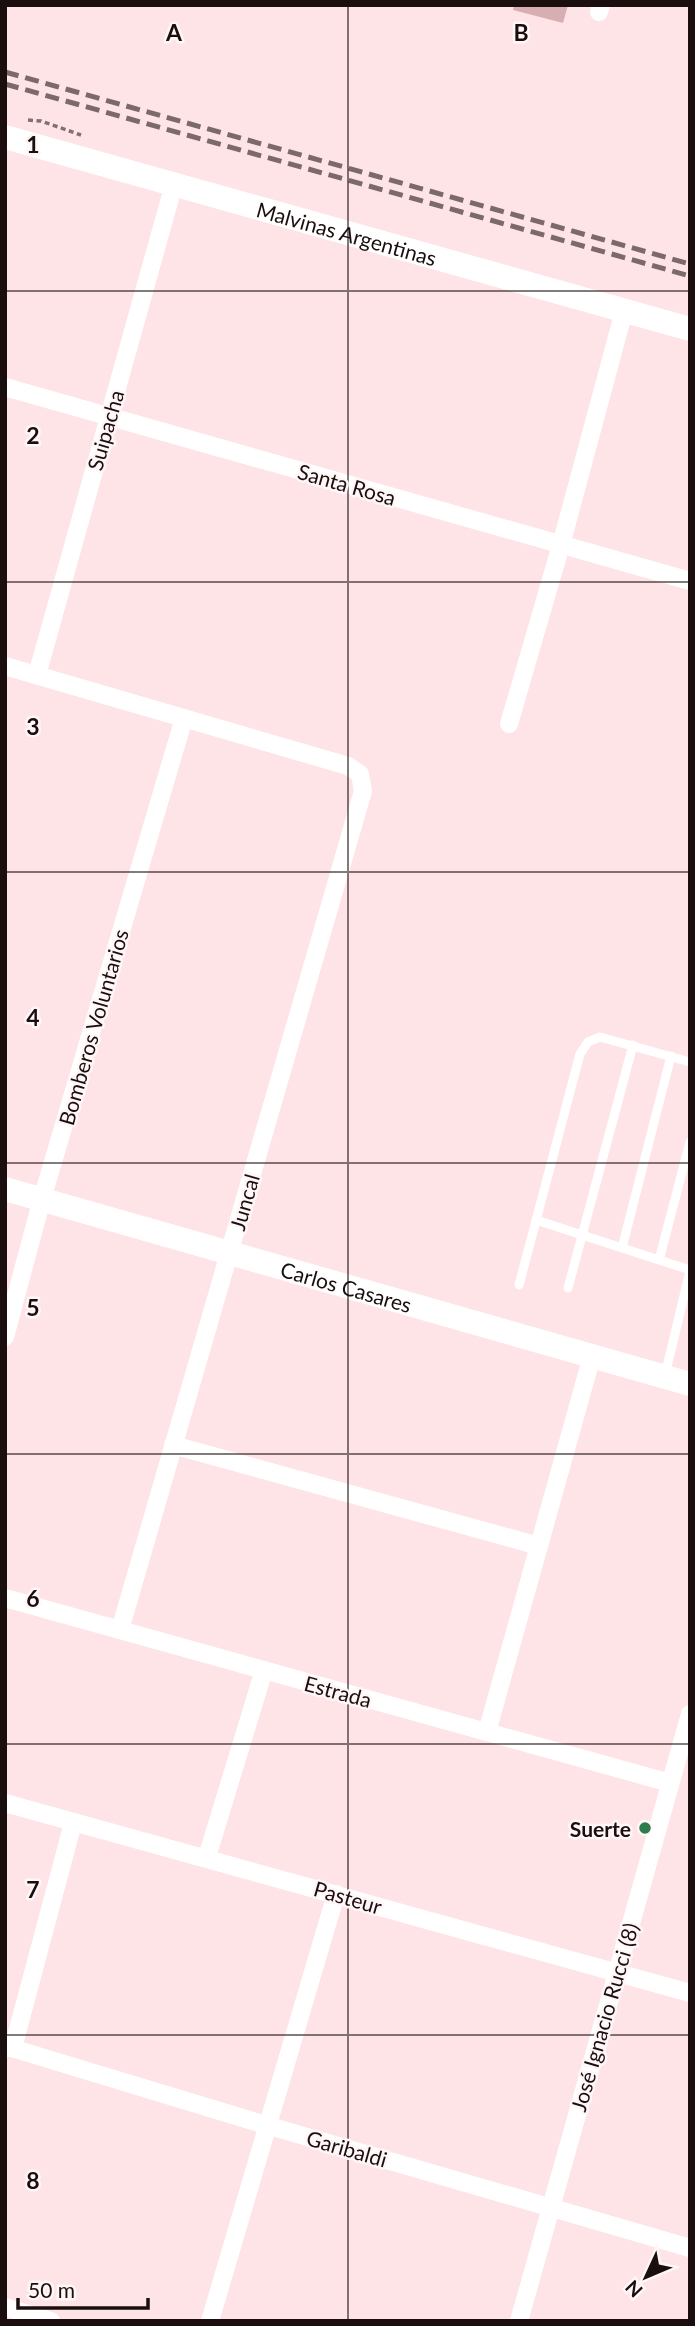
<svg xmlns="http://www.w3.org/2000/svg" width="695" height="2326" viewBox="0 0 695 2326" font-family="Lato,sans-serif">
  <rect width="100%" height="100%" fill="#fee4e7"/>
  <polygon fill="#d7afb3" points="514,5 568,5 563,23 513,10"/>
  <g fill="none" stroke-linecap="round" stroke-linejoin="round">
    <polyline stroke="#837072" stroke-width="3.5" stroke-dasharray="5 3.5" stroke-linecap="butt" points="28,120 41,121 81,135"/>
    <g stroke="#fff" stroke-width="9">
      <polyline points="536,1220 690,1270"/>
      <polyline points="622,1248 671,1056"/>
      <polyline points="659,1260 690,1142"/>
      <polyline points="519,1285 580,1054 588,1042 600,1037 690,1062"/>
      <polyline points="568,1288 633,1045"/>
      <polyline points="665,1375 690,1271"/>
    </g>
    <g stroke="#fff" stroke-width="18">
      <polyline points="599,12 601,5"/>
      <polyline points="5,387 690,581"/>
      <polyline points="5,666 348,766 360,774 363,791 120,1630"/>
      <polyline points="37,675 174,184"/>
      <polyline points="509,724 561,545 624,311"/>
      <polyline points="5,1337 42,1199 184,718"/>
      <polyline points="173,1445 539,1546"/>
      <polyline points="5,1598 670,1783"/>
      <polyline points="487,1732 592,1356"/>
      <polyline points="5,1803 690,1993"/>
      <polyline points="207,1857 264,1670"/>
      <polyline points="5,2046 266,2125 690,2248"/>
      <polyline points="5,2048 13,2048 73,1823"/>
      <polyline points="5,2307 51,2321"/>
      <polyline points="210,2321 336,1894"/>
      <polyline points="519,2321 690,1714"/>
    </g>
    <g stroke="#fff" stroke-width="24">
      <path id="s1" d="M5 137 690 329"/>
      <path id="s2" d="M5 1189 690 1384"/>
    </g>
    <g stroke="#7c6a6b" stroke-width="5" stroke-dasharray="14 7" stroke-linecap="butt">
      <polyline points="5,72 690,264"/>
      <polyline points="5,84 690,276"/>
    </g>
  </g>
  <path fill="none" stroke="#1b0e0f" stroke-width="2" stroke-opacity="0.55" d="M348 5V2321M5 291H690M5 582H690M5 872H690M5 1163H690M5 1454H690M5 1744H690M5 2035H690"/>
  <circle fill="#2c7c4d" stroke="#fff6f7" stroke-width="2.5" cx="645" cy="1828" r="7"/>
  <g text-anchor="middle" dominant-baseline="central" stroke-width="5" stroke-linejoin="round" paint-order="stroke">
    <g font-size="21" fill="#1b0e0f" stroke="#fff6f7">
      <text stroke="none"><textPath href="#s1" startOffset="355">Malvinas Argentinas</textPath></text>
      <text transform="translate(105 430) rotate(-74)">Suipacha</text>
      <text transform="translate(347 484) rotate(16)">Santa Rosa</text>
      <text transform="translate(93 1027) rotate(-74)">Bomberos Voluntarios</text>
      <text transform="translate(244 1202) rotate(-74)">Juncal</text>
      <text stroke="none"><textPath href="#s2" startOffset="355">Carlos Casares</textPath></text>
      <text transform="translate(338 1691) rotate(15)">Estrada</text>
      <text transform="translate(348 1897) rotate(16)">Pasteur</text>
      <text transform="translate(604 2017) rotate(-74)">José Ignacio Rucci (8)</text>
      <text transform="translate(347 2148) rotate(16)">Garibaldi</text>
    </g>
    <g font-size="21" font-weight="bold" fill="#1b0e0f" stroke="#fff6f7" text-anchor="end">
      <text x="631" y="1828">Suerte</text>
    </g>
  </g>
  <g font-size="23" text-anchor="middle" font-weight="bold" fill="#1b0e0f" stroke="#fff6f7" stroke-width="5" stroke-linejoin="round" paint-order="stroke">
    <text x="174" y="41">A</text>
    <text x="521" y="41">B</text>
    <text x="33" y="153">1</text>
    <text x="33" y="444">2</text>
    <text x="33" y="735">3</text>
    <text x="33" y="1026">4</text>
    <text x="33" y="1316">5</text>
    <text x="33" y="1607">6</text>
    <text x="33" y="1898">7</text>
    <text x="33" y="2189">8</text>
  </g>
  <rect width="695" height="2326" fill="none" stroke="#1b0e0f" stroke-width="14"/>
  <g transform="translate(646 2277) rotate(226)" stroke="#fff6f7" stroke-width="5" paint-order="stroke">
  <path d="M0-5L12 26L0 18L-12 26Z" fill="#1b0e0f"/>
  <text y="-10" font-size="19" font-weight="bold" text-anchor="middle" fill="#1b0e0f">N</text>
  </g>
  <path d="M18 2298v10h130v-10" fill="none" stroke="#1b0e0f" stroke-width="3.5"/>
  <text x="28" y="2298" font-size="21" fill="#1b0e0f" stroke="#fff6f7" stroke-width="5" paint-order="stroke">50 m</text>
</svg>
